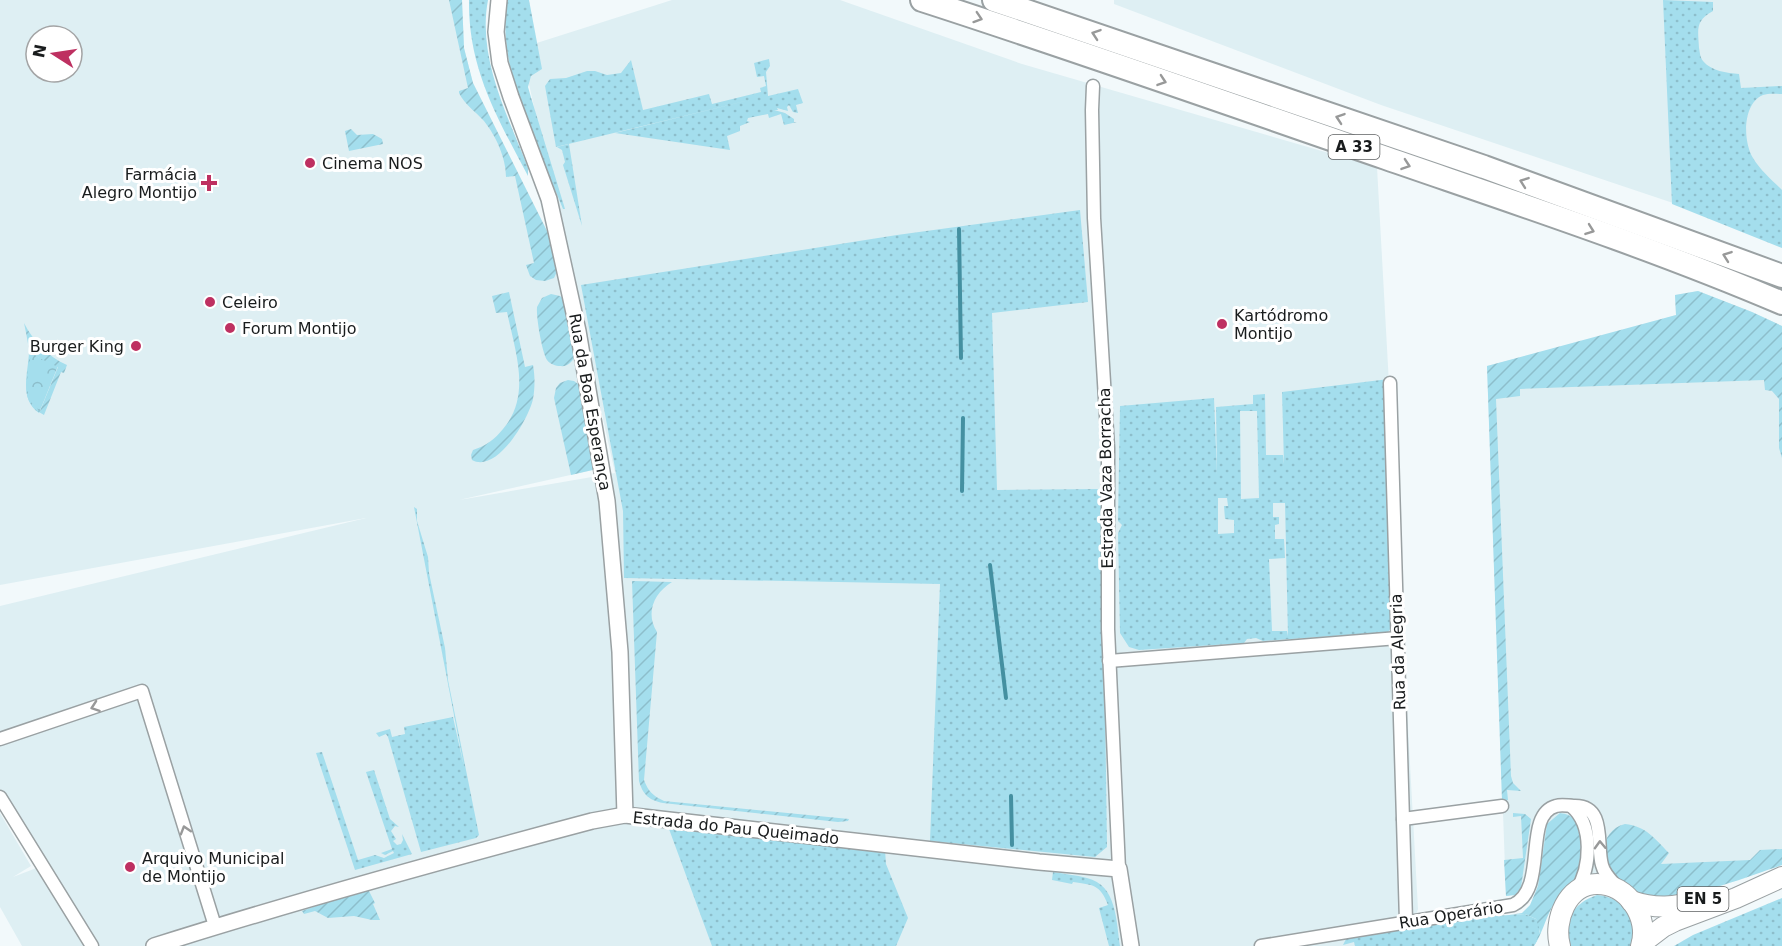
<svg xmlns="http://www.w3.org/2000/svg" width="1782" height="946" viewBox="0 0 1782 946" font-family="'DejaVu Sans',sans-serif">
  <defs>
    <pattern id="grass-dots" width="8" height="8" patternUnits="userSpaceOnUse" patternTransform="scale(1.5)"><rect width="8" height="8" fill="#a4deed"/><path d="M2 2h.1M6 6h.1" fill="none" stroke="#8dbecb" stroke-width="1.8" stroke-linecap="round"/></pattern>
    <pattern id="park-crowns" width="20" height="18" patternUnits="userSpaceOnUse" patternTransform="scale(1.5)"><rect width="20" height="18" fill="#a4deed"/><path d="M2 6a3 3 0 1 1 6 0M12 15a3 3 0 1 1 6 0" fill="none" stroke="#8dbecb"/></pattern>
    <pattern id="garden-furrows" width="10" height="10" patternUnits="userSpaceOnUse" patternTransform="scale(1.5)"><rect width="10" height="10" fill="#a4deed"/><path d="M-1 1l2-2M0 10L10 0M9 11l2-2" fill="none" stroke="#8dbecb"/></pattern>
  </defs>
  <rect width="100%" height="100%" fill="#f2f9fb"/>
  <g fill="#deeff3" fill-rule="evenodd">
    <path d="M0 0H462L464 48 473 83 548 233 553 249 559 256 597 469 459 500 615 473 521 48 672 0H840L1022 64 1377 167 1418 909 1408 940 1411 946H22L0 907V813L31 866 13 877 39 867 0 806V606L366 518 0 585ZM36 36H72V72H36Z"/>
    <polygon points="1114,0 1782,0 1782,244 1676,204 1381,105 1114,4"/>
    <polygon points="1698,291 1752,312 1782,326 1782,859 1638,893 1626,883 1589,877 1567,884 1506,896 1487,366 1627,330 1676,315 1675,295"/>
  </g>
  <g fill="url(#grass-dots)" fill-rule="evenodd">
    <path d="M469 0H488C477 58 508 116 528 168V176C497 117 468 68 469 0Z"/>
    <path d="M507 0H529L542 69 531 76 528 87 530 94 565 209H563C538 146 496 70 507 0Z"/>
    <path d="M1663 0 1713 2V11C1695 21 1698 29 1699 48 1700 53 1700 57 1703 61 1711 71 1727 73 1739 74L1741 88 1782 86V94C1776 94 1769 93 1763 95 1742 104 1743 142 1753 158 1761 171 1772 180 1782 190V248L1672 204Z"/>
    <polygon points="769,59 770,66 766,72 768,96 798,89 803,103 796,105 798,113 793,112 789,105 787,107 788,111 777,108 778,110 774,110 785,113 794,119 794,122 797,122 784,125 781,114 769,118 768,114 748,118 747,121 750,122 740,126 740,131 727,136 730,150 615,133 766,96 556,147 545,86 550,79 566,78 587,71 595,71 607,75 621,73 631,60 643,110 709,94 712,104 761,92 760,88 766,86 764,76 757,77 754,63"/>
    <polygon points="569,144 582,226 563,165 565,162 562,150 557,147"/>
    <polygon points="1080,210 1088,302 992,313 997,490 1102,489 1107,847 1095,857 930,841 940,584 624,578 623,511 581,285 897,235"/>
    <path d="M1389 379 1394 624 1388 632 1263 641 1256 638 1247 639 1244 643 1139 650 1129 647 1120 633 1118 533 1122 525 1118 521 1120 406 1214 398 1217 475 1216 407 1253 404V395L1265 394 1266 455H1283L1284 464 1282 392ZM1240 411H1257L1259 498 1241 499ZM1218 498H1227L1228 506H1224L1225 519 1234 520V533L1218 534ZM1273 503H1285L1288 636 1287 631H1272L1269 559 1285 558 1284 539H1275V525L1279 524V517H1273Z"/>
    <polygon points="414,507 417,509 417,521 428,557 429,573 445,648 448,680 479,835 476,838 421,852 388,737 386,734 379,737 376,733 390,729 392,737 405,734 404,727 453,717 464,767"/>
    <polygon points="322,752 358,860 375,855 384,858 394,853 393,851 385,855 381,853 392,849 366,772 374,770 390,819 399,827 395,826 391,831 396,839 393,841 397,845 401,844 403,840 402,834 412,854 355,870 316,753"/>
    <polygon points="669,829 885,850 886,864 908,918 896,946 712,946"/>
    <path d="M1053 872C1064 874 1076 875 1087 878 1117 885 1116 921 1120 946H1109L1099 908 1108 905C1100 884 1093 885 1073 882L1072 884 1052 880Z"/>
    <path d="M1597 895C1624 897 1643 920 1630 946H1571C1561 922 1573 903 1597 895Z"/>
    <polygon points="1782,898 1782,946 1674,946 1693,935"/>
    <path d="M1525 914 1536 919C1543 928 1539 937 1534 946H1355L1354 942 1343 945 1347 937 1447 919Z"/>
  </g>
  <path fill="url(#park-crowns)" d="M29 353 58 366 39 413C19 399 28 373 29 353Z"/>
  <g fill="url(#garden-furrows)" fill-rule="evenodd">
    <path d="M449 0H462L464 48 473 83 548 233 559 267 554 278 545 281 536 280 530 276 526 265 534 263 515 176 506 177C506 158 496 136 484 121 475 111 465 105 459 93V91L468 88Z"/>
    <polygon points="351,129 357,135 373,134 382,139 383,144 349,151 345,131"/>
    <polygon points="1698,291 1752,312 1782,326 1782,458 1779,448 1779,399 1772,391 1765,390 1764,380 1520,389 1520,396 1496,399 1511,776 1513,783 1521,791 1507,790 1508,800 1502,801 1487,366 1676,315 1675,295"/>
    <path d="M509 292 525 367 533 365C535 376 535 388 533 399 529 418 497 474 472 460L471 455 473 450C486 446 495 439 503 429 532 395 515 351 507 312L496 313 492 296Z"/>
    <path d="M551 294 560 296 567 302 575 356C572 362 568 367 560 366 556 366 550 364 547 360 542 352 536 317 537 307L542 298Z"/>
    <path d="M24 323C34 342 47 356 67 365L64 373 61 372 44 415C17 401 29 379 29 356 29 345 26 333 24 323ZM31 354 58 367 40 411C21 399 28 373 31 354Z"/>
    <polygon points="568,380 574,381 582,387 597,469 571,475 554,398 556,388 560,383"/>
    <path d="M632 581 672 582C654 593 645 613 657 632L644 780C648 791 653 796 664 801L849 819 848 821 838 822 663 803C649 800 643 795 639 781Z"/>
    <polygon points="1513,813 1525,814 1531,819 1521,887 1516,895 1506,896 1504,860 1523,858 1521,816 1513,817"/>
    <path d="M1560 813C1566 814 1572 815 1576 822 1582 831 1582 863 1578 873 1571 886 1559 895 1552 907 1545 920 1542 934 1534 946L1540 931 1536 919 1525 914 1509 915 1522 913 1530 905 1538 886 1547 824Z"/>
    <path d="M1625 824C1646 826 1655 839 1669 853L1661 864 1750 860 1760 850 1782 849V865C1752 875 1678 904 1649 897 1636 894 1616 879 1609 867 1599 850 1605 829 1625 824Z"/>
    <polygon points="364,889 369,891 375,903 373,904 380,920 372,920 354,916 328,918 315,911 304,914 302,911"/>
  </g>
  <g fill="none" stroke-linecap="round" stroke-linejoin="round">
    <g stroke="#4490a1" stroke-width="4">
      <polyline points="959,229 961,358"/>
      <polyline points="962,491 963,418"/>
      <polyline points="990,565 1006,698"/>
      <polyline points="1011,796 1012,845"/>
    </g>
    <g stroke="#9aa1a3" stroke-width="15">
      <g id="minor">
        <polyline points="1093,86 1092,110 1094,218 1108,448 1108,629 1119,869"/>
        <polyline points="1390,383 1406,921"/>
        <polyline points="1109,661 1398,638"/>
        <polyline points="0,739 142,691 215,926"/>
        <polyline points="0,797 92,946"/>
        <path d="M1571 806C1594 825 1591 868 1576 891"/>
        <polyline points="1403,819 1502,806"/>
        <path d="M1261 946 1513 905C1549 888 1522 815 1556 806 1562 804 1568 806 1574 806 1607 805 1596 846 1602 865 1604 874 1612 881 1618 888"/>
      </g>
    </g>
    <g stroke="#9aa1a3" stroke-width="18">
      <g id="tertiary">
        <polyline points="499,0 496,32 500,63 511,97 549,199 578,331 607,501 620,652 625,815"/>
        <path d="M154 946C299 900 445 860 592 821L625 815 1039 862 1119 869 1131 946"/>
      </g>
    </g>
    <g stroke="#9aa1a3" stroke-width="22">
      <g id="primary">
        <path d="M1631 901C1655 909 1675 908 1699 900"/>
        <polyline points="1642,943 1663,927 1675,921 1736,898 1782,877"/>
        <path d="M1560 946C1553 921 1567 884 1597 884 1628 884 1650 918 1641 946"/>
      </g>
    </g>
    <g stroke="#9aa1a3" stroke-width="26">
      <g id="motorway">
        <path d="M922 0C1077 50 1232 105 1386 158 1519 204 1653 248 1782 303"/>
        <polyline points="994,0 1484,167 1782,276"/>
      </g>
    </g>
    <use href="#minor" stroke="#fff" stroke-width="12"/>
    <use href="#tertiary" stroke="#fff" stroke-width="15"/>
    <use href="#primary" stroke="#fff" stroke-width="20"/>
    <use href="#motorway" stroke="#fff" stroke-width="22"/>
  </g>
  <defs><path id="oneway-chevron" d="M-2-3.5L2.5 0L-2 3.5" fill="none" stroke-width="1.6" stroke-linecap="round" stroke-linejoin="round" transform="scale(1.5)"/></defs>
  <g stroke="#989999">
    <use href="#oneway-chevron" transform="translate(978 18) rotate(18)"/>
    <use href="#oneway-chevron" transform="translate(1096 34) rotate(-161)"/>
    <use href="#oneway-chevron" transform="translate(1162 81) rotate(19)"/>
    <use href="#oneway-chevron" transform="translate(1340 118) rotate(-161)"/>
    <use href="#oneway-chevron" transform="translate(1406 165) rotate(19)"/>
    <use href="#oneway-chevron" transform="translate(1524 182) rotate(-160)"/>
    <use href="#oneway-chevron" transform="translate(1590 230) rotate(20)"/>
    <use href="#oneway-chevron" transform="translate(1727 256) rotate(-160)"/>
    <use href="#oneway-chevron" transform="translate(95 707) rotate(161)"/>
    <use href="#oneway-chevron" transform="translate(185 830) rotate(-107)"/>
    <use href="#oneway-chevron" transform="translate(1600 845) rotate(-92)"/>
  </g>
  <g fill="#be3061" stroke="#fff" stroke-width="2">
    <circle cx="310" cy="163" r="6"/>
    <path d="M206 174h6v6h6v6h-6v6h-6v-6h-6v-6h6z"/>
    <circle cx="210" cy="302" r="6"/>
    <circle cx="1222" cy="324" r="6"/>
    <circle cx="230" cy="328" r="6"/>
    <circle cx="136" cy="346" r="6"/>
    <circle cx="130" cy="867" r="6"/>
  </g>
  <g text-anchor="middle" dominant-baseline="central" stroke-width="6" stroke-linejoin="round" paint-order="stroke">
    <g fill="#fff" stroke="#5e6061" stroke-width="1.5">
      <rect x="1328.5" y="135" width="51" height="24" rx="4.5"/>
      <rect x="1677.5" y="887" width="51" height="24" rx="4.5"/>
    </g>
    <g font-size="15" font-weight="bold" fill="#191c1d">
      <text x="1354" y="147">A 33</text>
      <text x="1703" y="899">EN 5</text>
    </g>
    <g font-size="16" fill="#191c1d" stroke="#fff" text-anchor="start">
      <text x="322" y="163">Cinema NOS</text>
      <text x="197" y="174" text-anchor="end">Farmácia<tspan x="197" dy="18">Alegro Montijo</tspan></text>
      <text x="222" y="302">Celeiro</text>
      <text x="1234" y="315">Kartódromo<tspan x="1234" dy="18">Montijo</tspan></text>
      <text x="242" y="328">Forum Montijo</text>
      <text x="124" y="346" text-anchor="end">Burger King</text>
      <text x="142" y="858">Arquivo Municipal<tspan x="142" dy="18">de Montijo</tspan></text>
    </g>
    <g font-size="16" fill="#191c1d" stroke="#fff">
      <text transform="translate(590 402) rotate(80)">Rua da Boa Esperança</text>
      <text transform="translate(1106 478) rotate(-91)">Estrada Vaza Borracha</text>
      <text transform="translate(1398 652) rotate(-92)">Rua da Alegria</text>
      <text transform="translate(736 828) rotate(6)">Estrada do Pau Queimado</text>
      <text transform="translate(1451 915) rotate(-9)">Rua Operário</text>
    </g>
  </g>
  <g transform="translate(54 54) rotate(282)"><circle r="28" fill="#ffffff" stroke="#a3a4a5" stroke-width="1.5"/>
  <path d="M0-4.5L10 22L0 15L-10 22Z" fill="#be3061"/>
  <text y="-9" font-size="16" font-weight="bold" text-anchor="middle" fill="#191c1d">N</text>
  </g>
</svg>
